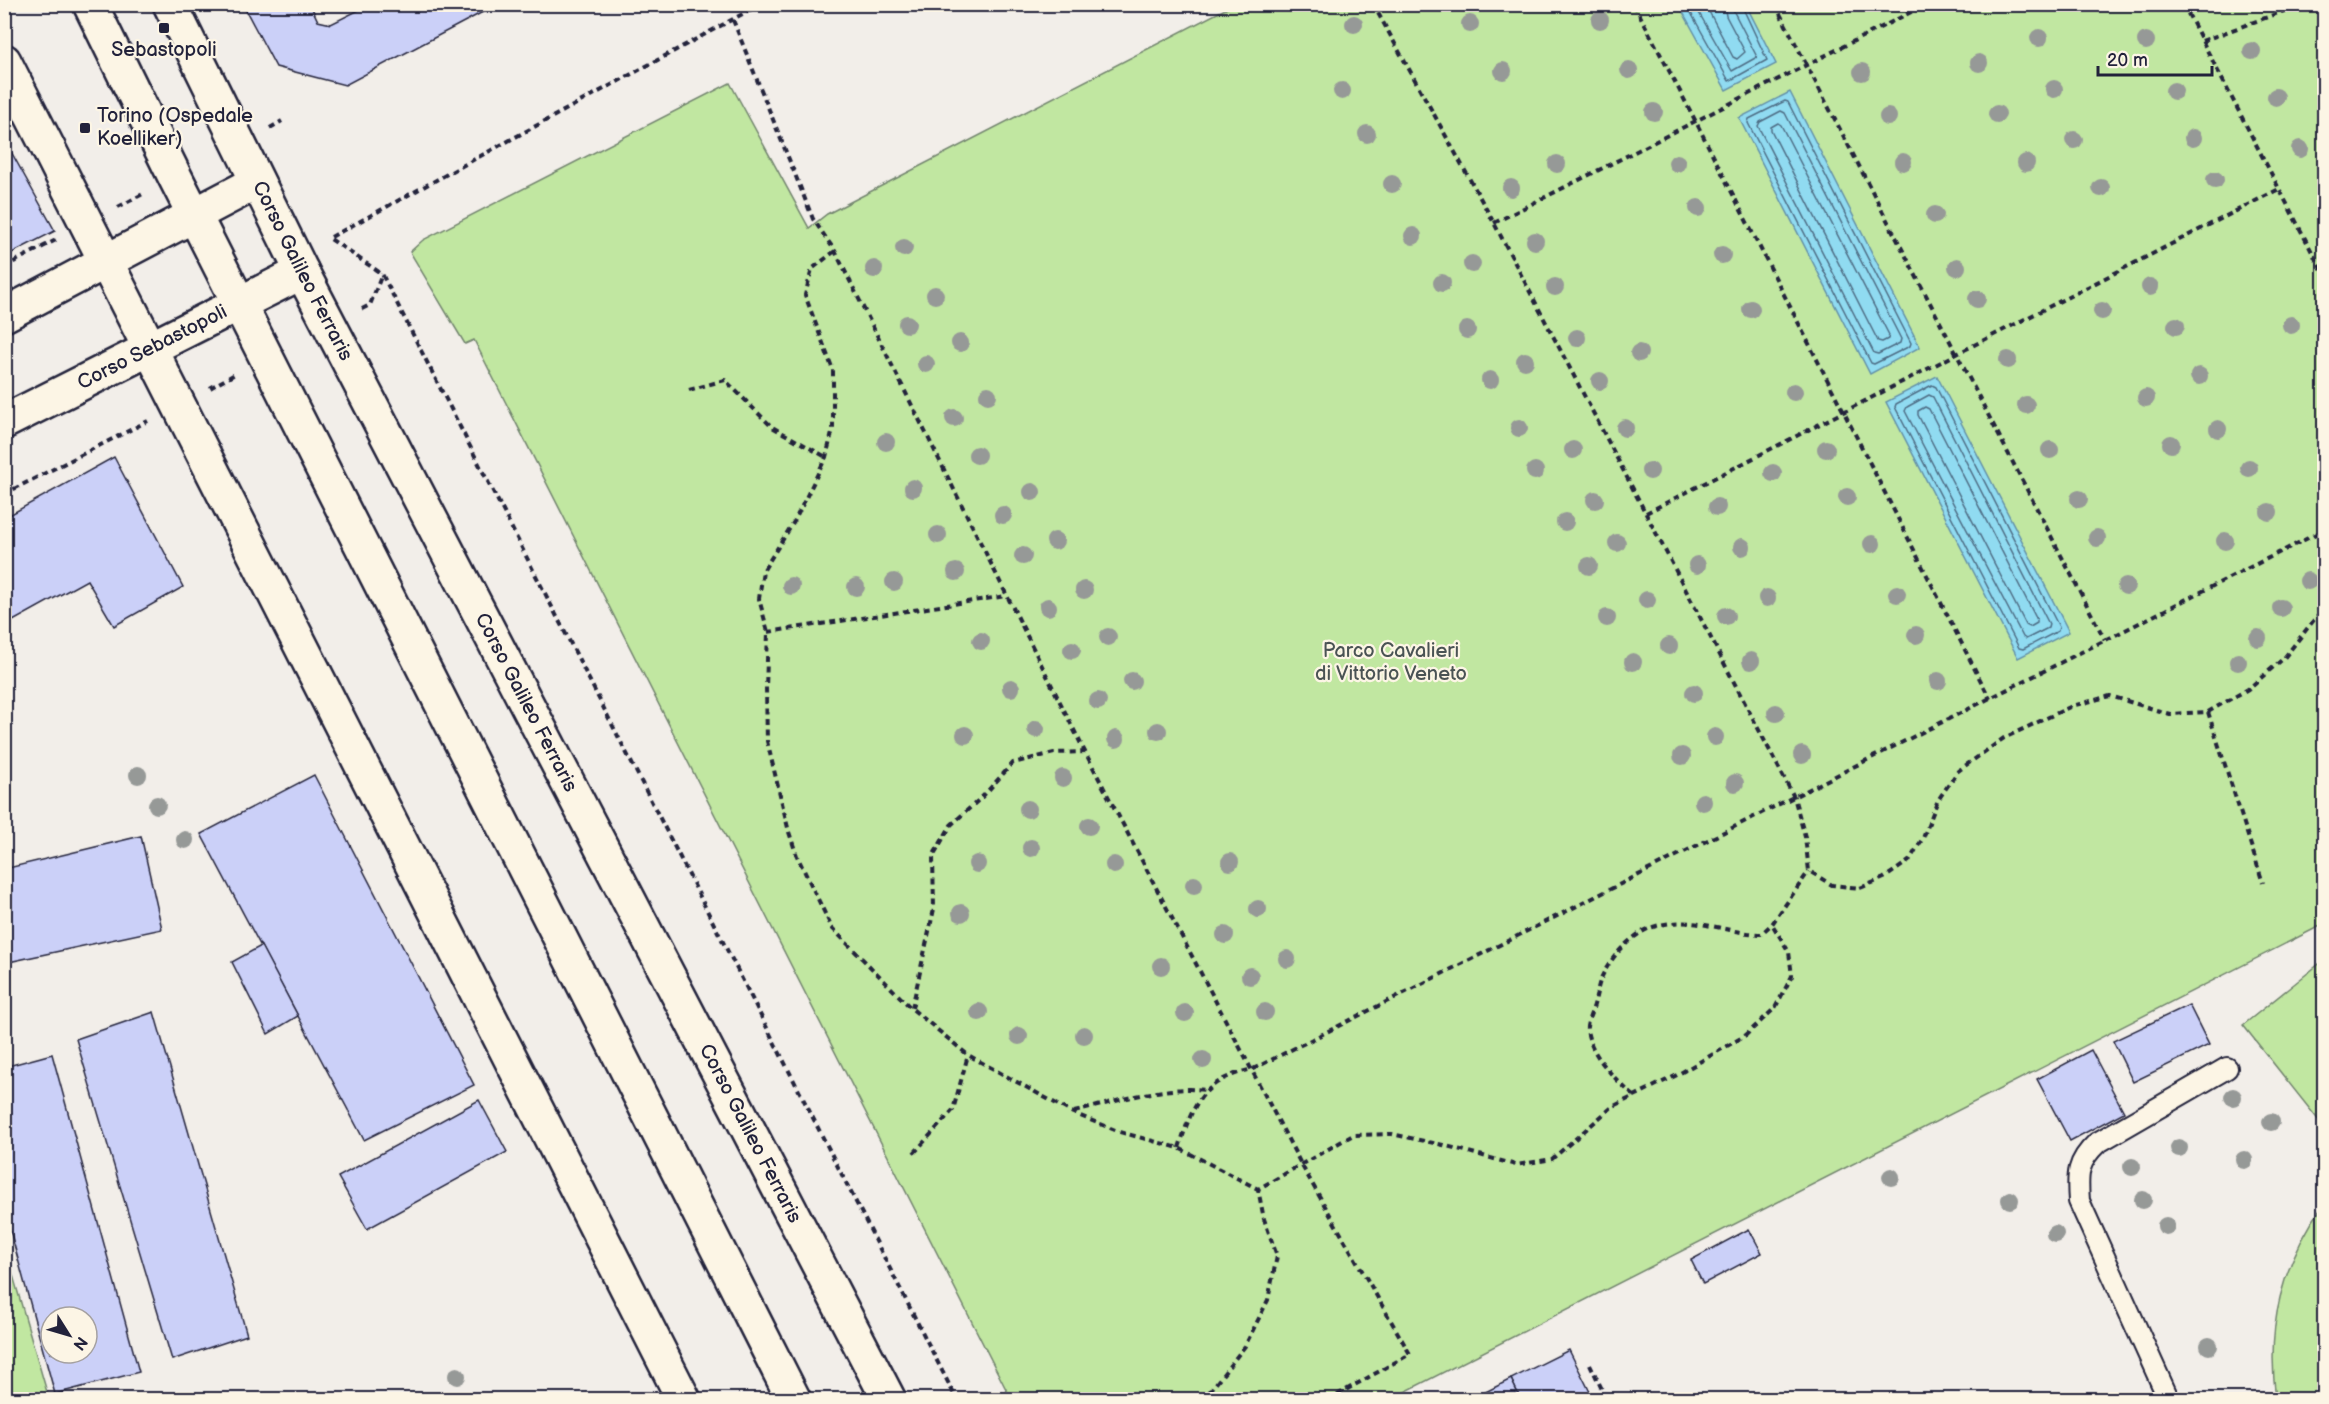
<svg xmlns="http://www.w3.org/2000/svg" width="2329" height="1404" viewBox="0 0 2329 1404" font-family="'Balsamiq Sans',sans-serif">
  <rect width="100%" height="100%" fill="#f2eee9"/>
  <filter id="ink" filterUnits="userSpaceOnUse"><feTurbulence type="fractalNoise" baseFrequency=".0167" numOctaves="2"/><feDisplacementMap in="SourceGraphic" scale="12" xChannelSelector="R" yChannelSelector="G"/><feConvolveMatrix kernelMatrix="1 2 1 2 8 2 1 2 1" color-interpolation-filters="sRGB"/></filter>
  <g filter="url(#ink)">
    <g fill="#c1e7a1" stroke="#72846e" stroke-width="1.5">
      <polygon points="1233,5 2324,5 2324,924 1391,1399 1011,1399 474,340 465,344 410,252 423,240 730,83 809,228 827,214"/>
      <polygon points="2324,960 2324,1127 2243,1025"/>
      <path d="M2324 1204V1399H2276C2266 1326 2281 1265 2324 1204Z"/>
      <polygon points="4,1248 5,1248 49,1399 5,1399"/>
    </g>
    <g fill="#90dbf1" stroke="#6491a8" stroke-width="1.5">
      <polygon points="1679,5 1746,5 1776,64 1726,90"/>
      <polygon points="1790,92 1920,347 1870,374 1739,118"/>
      <polygon points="1937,376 2069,632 2018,658 1886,402"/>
    </g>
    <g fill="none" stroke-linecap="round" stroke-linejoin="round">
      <g stroke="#4e6c84" stroke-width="1.5">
        <polyline points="1686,4 1729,81 1767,60 1741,4"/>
        <polyline points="1694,4 1732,71 1757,57 1734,12 1733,4"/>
        <polyline points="1705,4 1733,57 1737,59 1745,52 1726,16 1724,4"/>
        <polygon points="1785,101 1788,102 1911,343 1910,346 1874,364 1871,363 1748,123 1749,119"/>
        <polygon points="1781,111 1785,113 1901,339 1900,343 1878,354 1874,353 1758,126 1760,122"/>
        <polygon points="1778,123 1781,125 1889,335 1888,339 1882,342 1878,341 1771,130 1771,127"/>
        <polygon points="1932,385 1936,387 2059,627 2058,631 2023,649 2019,648 1895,407 1896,404"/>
        <polygon points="1929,395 1933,397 2049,624 2048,628 2026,639 2023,637 1905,411 1907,407"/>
        <polygon points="1925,407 1929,409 2037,620 2037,623 2030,627 2026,625 1918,415 1918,411"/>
      </g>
    </g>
    <g fill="#cbd0f8" stroke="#22223b" stroke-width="1.5" fill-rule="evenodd">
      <polygon points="310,4 318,21 331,24 371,4 498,4 345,85 276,67 243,5"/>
      <polygon points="4,139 55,231 4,257"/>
      <polygon points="114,457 183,587 114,626 87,580 4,626 4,518"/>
      <polygon points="314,775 474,1085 364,1140 201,834"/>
      <polygon points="141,836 162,929 4,963 4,869"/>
      <polygon points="261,946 298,1016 268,1034 232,962"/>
      <polygon points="2189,1005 2209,1045 2133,1082 2113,1041"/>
      <polygon points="154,1012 247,1335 172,1360 76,1039"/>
      <polygon points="2091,1050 2124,1112 2070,1141 2037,1079"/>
      <path d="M52 1054 139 1372 55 1394 4 1208V1067ZM51 1317H87V1353H51Z"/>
      <polygon points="479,1100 507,1152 367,1229 338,1177"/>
      <polygon points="1749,1229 1762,1253 1703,1284 1691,1260"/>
      <polygon points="1569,1350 1594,1400 1521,1400 1511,1379"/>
      <polygon points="1511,1379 1521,1400 1470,1400"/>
    </g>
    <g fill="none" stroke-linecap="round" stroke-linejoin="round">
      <g stroke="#22223b" stroke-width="24">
        <path id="lane" d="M2169 1400 2079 1201C2077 1174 2077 1162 2097 1143L2227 1068"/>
      </g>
      <g stroke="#22223b" stroke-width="38">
        <g id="street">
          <path id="s1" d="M170 4 302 272 889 1400"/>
          <polyline points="4,61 684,1400"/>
          <polyline points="4,315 257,182"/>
          <path id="s2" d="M4 422 302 272"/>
        </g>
      </g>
      <g stroke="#22223b" stroke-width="38">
        <polyline id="secondary" points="90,4 175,177 794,1400"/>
      </g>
      <g stroke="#22223b" stroke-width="4" stroke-dasharray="6 4.5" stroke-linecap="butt">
        <polyline points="761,4 329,238 382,274 957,1400"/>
        <polyline points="1373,4 1494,223 1794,797 1805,837 1809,871 1832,885 1860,888 1884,878 1909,861 1923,838 1938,800 1958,771 2004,738 2072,706 2110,696 2170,714 2208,712 2248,689 2284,658 2317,616 2324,612"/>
        <polyline points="1634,4 1695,120 1990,699"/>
        <polyline points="1775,4 2105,640"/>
        <polyline points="2183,4 2324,275"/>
        <polyline points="733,20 813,219 835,251 1085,752 1302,1166 1410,1354 1328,1400"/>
        <polyline points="2202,41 2303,4"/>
        <polyline points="270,128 282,121"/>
        <polyline points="118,207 143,194"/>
        <polyline points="1494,223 1927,4"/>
        <polyline points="835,251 812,269 805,295 833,370 833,429 826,457 795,520 763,571 759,599 768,632 766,688 767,741 789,832 797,856 832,928 911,1008 968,1055 1073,1113 1120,1132 1179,1148 1258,1189"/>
        <polyline points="4,267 56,240"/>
        <polyline points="362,309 370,305 382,274"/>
        <polyline points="210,388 235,374"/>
        <polyline points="689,390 725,380 772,427 826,457"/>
        <polyline points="4,494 148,421"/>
        <polyline points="1646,513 2279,189"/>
        <polyline points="768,632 1006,596"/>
        <polyline points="2208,712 2263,883"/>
        <polyline points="912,1008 934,909 933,856 951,825 983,796 1013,763 1054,753 1085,752"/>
        <path d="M1634 1096C1615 1079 1591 1056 1587 1030 1586 1024 1591 1014 1593 1008 1596 999 1597 990 1600 981 1608 960 1631 934 1653 927 1692 914 1723 933 1761 934L1772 924 1809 871"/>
        <path d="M1074 1112C1116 1102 1162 1085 1205 1090"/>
        <path d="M1179 1148C1193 1103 1203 1080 1253 1069L2324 530"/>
        <polyline points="914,1153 953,1110 968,1055"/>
        <polyline points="1590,1364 1607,1400"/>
        <polyline points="1203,1400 1245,1346 1268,1300 1277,1256 1264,1219 1258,1189 1353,1135 1392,1134 1443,1145 1516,1165 1552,1159 1612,1107 1675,1076 1746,1035 1775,1008 1792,976 1789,952 1772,924"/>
      </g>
      <use href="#lane" stroke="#fcf5e5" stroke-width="20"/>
      <use href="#street" stroke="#fcf5e5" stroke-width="33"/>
      <use href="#secondary" stroke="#fcf5e5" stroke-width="33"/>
    </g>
    <g fill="#969997">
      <circle cx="1600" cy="20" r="9"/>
      <circle cx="1354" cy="24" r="9"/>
      <circle cx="1470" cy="24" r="9"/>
      <circle cx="2039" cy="38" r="9"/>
      <circle cx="2146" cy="41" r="9"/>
      <circle cx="2252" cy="51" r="9"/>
      <circle cx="1979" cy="63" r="9"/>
      <circle cx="1629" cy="70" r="9"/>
      <circle cx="1503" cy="71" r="9"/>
      <circle cx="1862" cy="72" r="9"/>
      <circle cx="2054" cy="89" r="9"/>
      <circle cx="1342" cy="91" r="9"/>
      <circle cx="2174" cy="91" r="9"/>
      <circle cx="2276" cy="97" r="9"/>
      <circle cx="1654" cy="112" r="9"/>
      <circle cx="1997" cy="114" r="9"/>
      <circle cx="1888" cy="117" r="9"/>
      <circle cx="1367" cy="134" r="9"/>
      <circle cx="2193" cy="138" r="9"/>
      <circle cx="2074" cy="140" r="9"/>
      <circle cx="2300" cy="149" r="9"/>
      <circle cx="1903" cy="162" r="9"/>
      <circle cx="1677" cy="163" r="9"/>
      <circle cx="2026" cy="163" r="9"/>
      <circle cx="1557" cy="164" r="9"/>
      <circle cx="2215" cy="180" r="9"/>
      <circle cx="1392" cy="184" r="9"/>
      <circle cx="1511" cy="188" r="9"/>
      <circle cx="2101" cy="188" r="9"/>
      <circle cx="1698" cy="208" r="9"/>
      <circle cx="1935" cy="215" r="9"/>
      <circle cx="1413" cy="236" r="9"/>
      <circle cx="1535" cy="241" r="9"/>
      <circle cx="904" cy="248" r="9"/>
      <circle cx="1722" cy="255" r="9"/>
      <circle cx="1472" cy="264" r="9"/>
      <circle cx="1957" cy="267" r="9"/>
      <circle cx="874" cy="269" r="9"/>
      <circle cx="1442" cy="283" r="9"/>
      <circle cx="1555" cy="287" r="9"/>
      <circle cx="2150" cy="287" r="9"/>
      <circle cx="935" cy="295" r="9"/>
      <circle cx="1977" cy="299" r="9"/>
      <circle cx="1751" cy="309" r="9"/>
      <circle cx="2102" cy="311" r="9"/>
      <circle cx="907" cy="324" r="9"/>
      <circle cx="2291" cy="325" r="9"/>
      <circle cx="2176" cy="326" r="9"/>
      <circle cx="1467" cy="330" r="9"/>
      <circle cx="1577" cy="338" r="9"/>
      <circle cx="960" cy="343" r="9"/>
      <circle cx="1639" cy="353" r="9"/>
      <circle cx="2008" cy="360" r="9"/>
      <circle cx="1525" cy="361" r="9"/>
      <circle cx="926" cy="364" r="9"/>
      <circle cx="2199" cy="376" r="9"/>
      <circle cx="1490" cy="380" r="9"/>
      <circle cx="1600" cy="381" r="9"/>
      <circle cx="1794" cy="392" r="9"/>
      <circle cx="988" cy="395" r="9"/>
      <circle cx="2146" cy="398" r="9"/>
      <circle cx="2026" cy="405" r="9"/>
      <circle cx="954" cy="418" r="9"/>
      <circle cx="1519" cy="428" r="9"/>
      <circle cx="1625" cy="428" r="9"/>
      <circle cx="2218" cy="429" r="9"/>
      <circle cx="886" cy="442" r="9"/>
      <circle cx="2171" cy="444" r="9"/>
      <circle cx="1826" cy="449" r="9"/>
      <circle cx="1573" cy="450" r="9"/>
      <circle cx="2050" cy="450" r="9"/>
      <circle cx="977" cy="455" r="9"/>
      <circle cx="2249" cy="468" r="9"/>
      <circle cx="1535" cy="471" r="9"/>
      <circle cx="1650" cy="471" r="9"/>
      <circle cx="1773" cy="473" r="9"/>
      <circle cx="913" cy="488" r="9"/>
      <circle cx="1032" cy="492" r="9"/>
      <circle cx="1847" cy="497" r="9"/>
      <circle cx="2079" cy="499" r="9"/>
      <circle cx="1595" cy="500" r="9"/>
      <circle cx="1717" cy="507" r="9"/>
      <circle cx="2269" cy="512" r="9"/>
      <circle cx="1003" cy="515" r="9"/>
      <circle cx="1565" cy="522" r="9"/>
      <circle cx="938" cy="535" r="9"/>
      <circle cx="2097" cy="538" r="9"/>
      <circle cx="1055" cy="541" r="9"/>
      <circle cx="2225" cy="541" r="9"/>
      <circle cx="1617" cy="543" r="9"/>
      <circle cx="1872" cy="544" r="9"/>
      <circle cx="1742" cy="547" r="9"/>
      <circle cx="1023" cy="556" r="9"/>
      <circle cx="1697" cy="565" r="9"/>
      <circle cx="1589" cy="566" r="9"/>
      <circle cx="956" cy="572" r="9"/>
      <circle cx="2308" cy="581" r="9"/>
      <circle cx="894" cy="582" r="9"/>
      <circle cx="791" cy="586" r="9"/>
      <circle cx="2126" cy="586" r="9"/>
      <circle cx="856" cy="587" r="9"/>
      <circle cx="1084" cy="590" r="9"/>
      <circle cx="1897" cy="594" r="9"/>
      <circle cx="1767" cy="598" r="9"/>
      <circle cx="1647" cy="600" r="9"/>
      <circle cx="1048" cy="607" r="9"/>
      <circle cx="2281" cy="608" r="9"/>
      <circle cx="1726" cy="616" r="9"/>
      <circle cx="1607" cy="618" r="9"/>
      <circle cx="1916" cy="635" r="9"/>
      <circle cx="1108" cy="637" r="9"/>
      <circle cx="2258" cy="638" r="9"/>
      <circle cx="981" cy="641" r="9"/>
      <circle cx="1669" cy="646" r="9"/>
      <circle cx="1072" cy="650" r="9"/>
      <circle cx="1751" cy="661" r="9"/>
      <circle cx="1633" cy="662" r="9"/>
      <circle cx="2238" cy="662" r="9"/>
      <circle cx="1132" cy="681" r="9"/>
      <circle cx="1938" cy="681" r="9"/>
      <circle cx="1011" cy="688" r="9"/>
      <circle cx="1694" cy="693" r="9"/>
      <circle cx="1098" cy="701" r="9"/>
      <circle cx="1776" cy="713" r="9"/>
      <circle cx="1036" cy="729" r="9"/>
      <circle cx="1158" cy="731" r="9"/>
      <circle cx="965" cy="735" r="9"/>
      <circle cx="1715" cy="737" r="9"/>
      <circle cx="1116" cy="739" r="9"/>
      <circle cx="1802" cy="755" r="9"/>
      <circle cx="1682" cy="756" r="9"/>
      <circle cx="138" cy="775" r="9"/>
      <circle cx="1063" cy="778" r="9"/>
      <circle cx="1735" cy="783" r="9"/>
      <circle cx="1703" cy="802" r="9"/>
      <circle cx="157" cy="805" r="9"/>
      <circle cx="1028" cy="809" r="9"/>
      <circle cx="1089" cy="826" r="9"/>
      <circle cx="185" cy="840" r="9"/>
      <circle cx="1031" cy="848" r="9"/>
      <circle cx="1230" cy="862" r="9"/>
      <circle cx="977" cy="864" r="9"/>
      <circle cx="1114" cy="865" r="9"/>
      <circle cx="1194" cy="885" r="9"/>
      <circle cx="1258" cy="909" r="9"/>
      <circle cx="961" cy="913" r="9"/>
      <circle cx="1225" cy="935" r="9"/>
      <circle cx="1287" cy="959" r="9"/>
      <circle cx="1161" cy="966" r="9"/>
      <circle cx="1250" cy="976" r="9"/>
      <circle cx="979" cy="1012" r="9"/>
      <circle cx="1265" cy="1012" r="9"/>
      <circle cx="1185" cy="1013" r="9"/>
      <circle cx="1084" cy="1035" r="9"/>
      <circle cx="1019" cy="1036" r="9"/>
      <circle cx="1203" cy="1060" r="9"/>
      <circle cx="2233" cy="1097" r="9"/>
      <circle cx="2271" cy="1122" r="9"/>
      <circle cx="2179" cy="1148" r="9"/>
      <circle cx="2244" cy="1160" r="9"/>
      <circle cx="2132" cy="1167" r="9"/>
      <circle cx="1891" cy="1177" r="9"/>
      <circle cx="2010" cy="1200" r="9"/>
      <circle cx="2143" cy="1200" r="9"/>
      <circle cx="2166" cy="1226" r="9"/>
      <circle cx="2055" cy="1234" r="9"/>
      <circle cx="2209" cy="1346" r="9"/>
      <circle cx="457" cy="1376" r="9"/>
    </g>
  </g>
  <g fill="#22223b" stroke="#fcf5e5" stroke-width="2">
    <rect x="158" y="22" width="12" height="12" rx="3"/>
    <rect x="79" y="122" width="12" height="12" rx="3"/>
  </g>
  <g text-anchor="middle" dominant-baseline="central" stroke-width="4.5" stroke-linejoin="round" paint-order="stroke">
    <g font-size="20" fill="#22223b" stroke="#fcf5e5">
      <text x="164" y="50">Sebastopoli</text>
      <text x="97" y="116" text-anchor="start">Torino (Ospedale<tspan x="97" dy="23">Koelliker)</tspan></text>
    </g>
    <g font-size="20" fill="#22223b" stroke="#fcf5e5">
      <text stroke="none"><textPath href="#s1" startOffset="298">Corso Galileo Ferraris</textPath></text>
      <text stroke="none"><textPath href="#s2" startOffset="166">Corso Sebastopoli</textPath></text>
      <text stroke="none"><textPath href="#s1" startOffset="784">Corso Galileo Ferraris</textPath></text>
      <text stroke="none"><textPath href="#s1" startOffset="1270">Corso Galileo Ferraris</textPath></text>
    </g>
    <g font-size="20" fill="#4a5354" stroke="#fcf5e5">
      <text x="1391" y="651">Parco Cavalieri<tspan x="1391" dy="23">di Vittorio Veneto</tspan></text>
    </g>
  </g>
  <rect width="2329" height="1404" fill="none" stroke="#fcf5e5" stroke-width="24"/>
  <rect x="12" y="12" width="2305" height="1380" fill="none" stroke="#22223b" stroke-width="2" filter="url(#ink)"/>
  <g transform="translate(69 1335) rotate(127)"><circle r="28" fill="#fcf5e5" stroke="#a5a1a1" stroke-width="1.5"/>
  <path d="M0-4.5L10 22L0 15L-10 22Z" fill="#22223b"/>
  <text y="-9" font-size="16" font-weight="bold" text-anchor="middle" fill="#22223b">N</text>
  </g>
  <path d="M2098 66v9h114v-9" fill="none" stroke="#22223b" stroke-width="3"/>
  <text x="2107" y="66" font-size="18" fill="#22223b" stroke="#fcf5e5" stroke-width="4.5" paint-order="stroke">20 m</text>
</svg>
